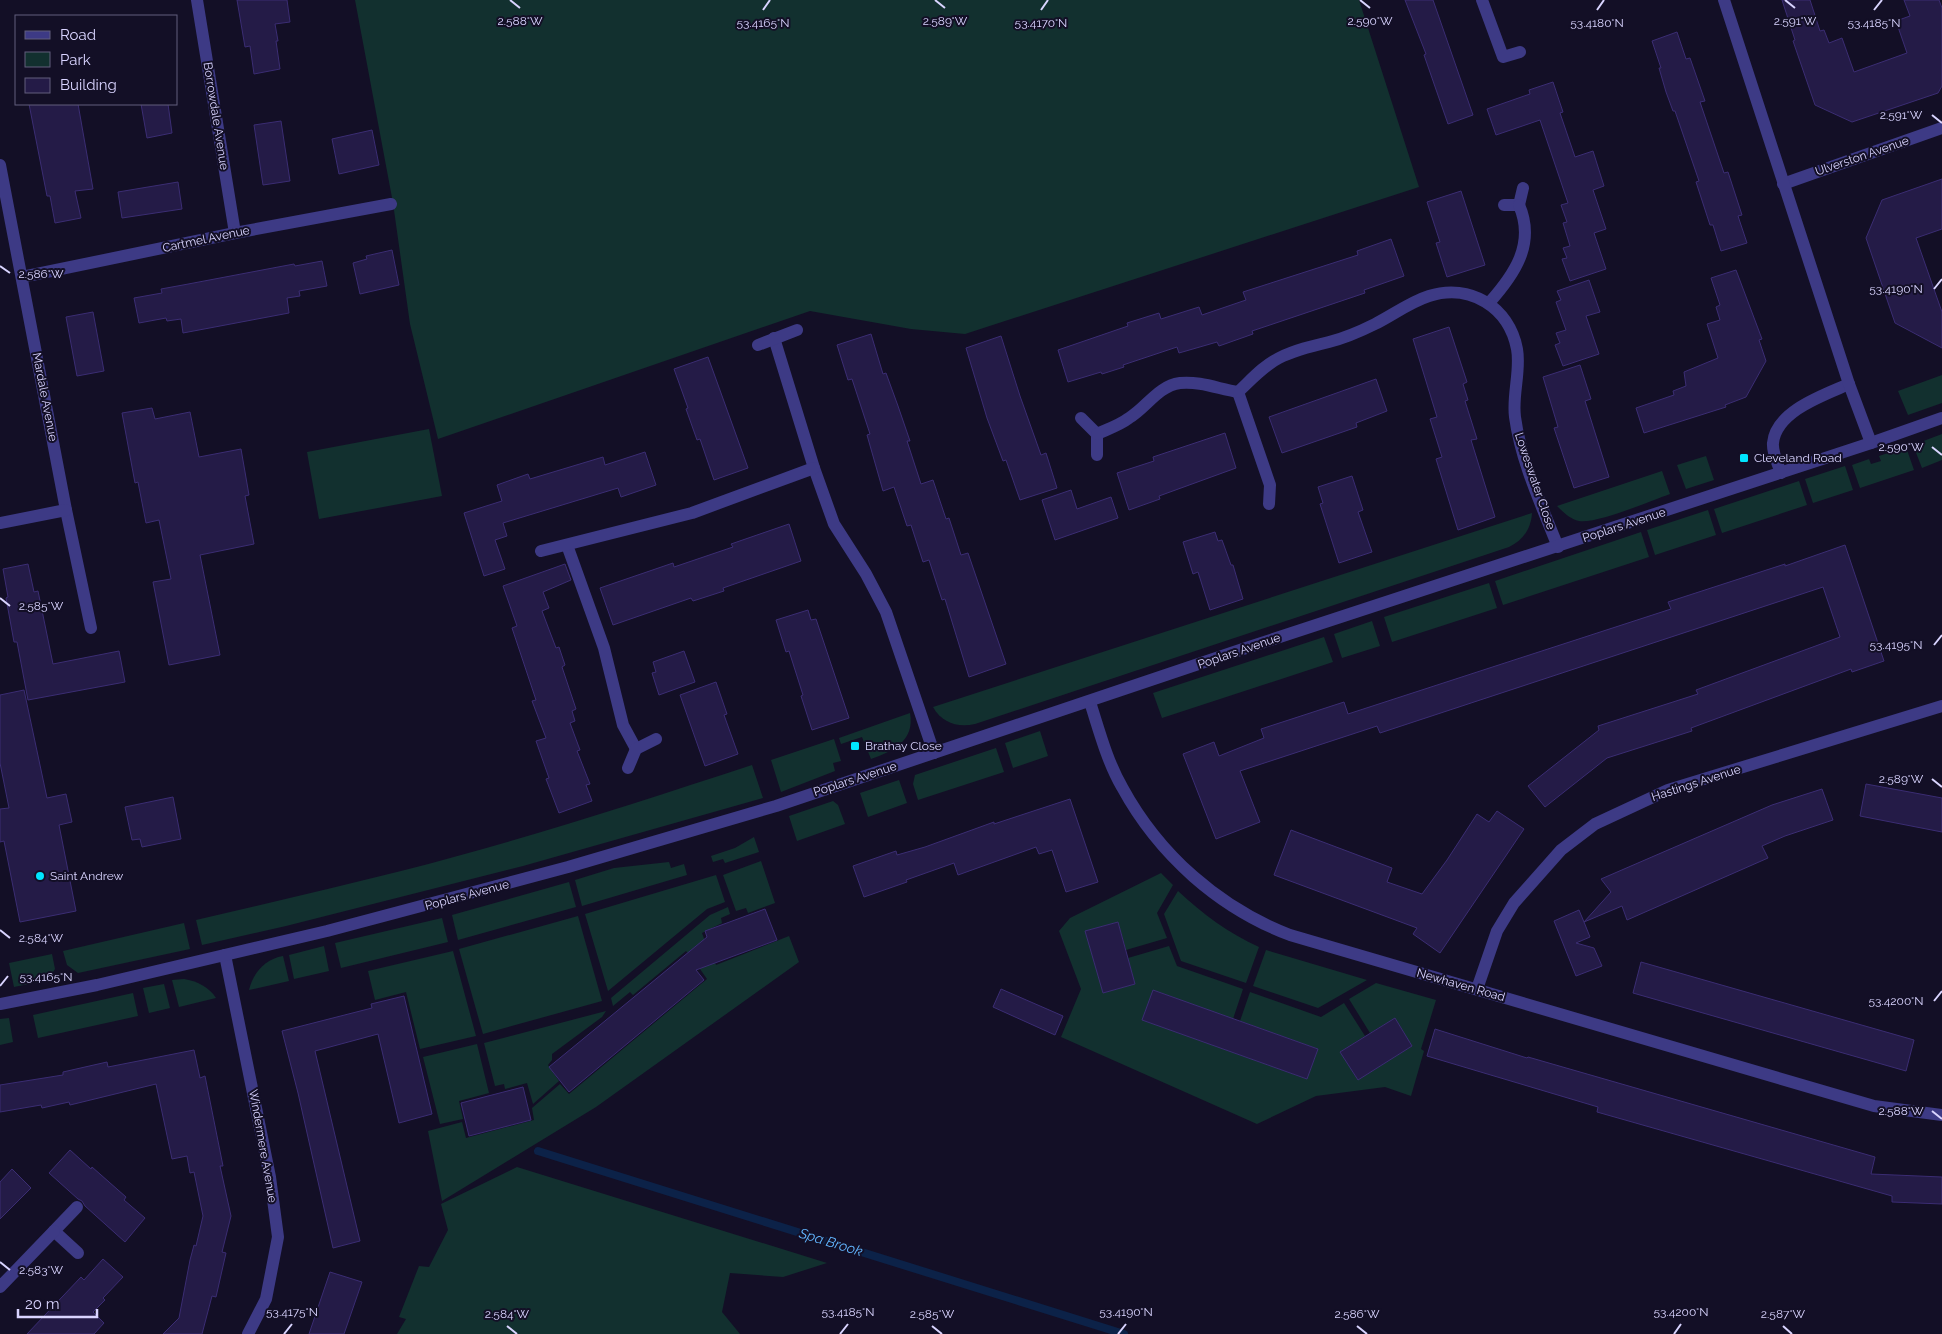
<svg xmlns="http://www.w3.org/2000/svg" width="1942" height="1334" viewBox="0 0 1942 1334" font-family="Raleway,sans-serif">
  <rect width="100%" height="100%" fill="#130f26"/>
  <g fill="#12302f">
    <polygon points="355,0 1359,0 1419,187 965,334 911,329 810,311 438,439 410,324 393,203"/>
    <polygon points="1942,375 1942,403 1908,415 1898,391"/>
    <polygon points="429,429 442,496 319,519 307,452"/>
    <polygon points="1942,434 1942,460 1922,468 1913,445"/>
    <polygon points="1906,447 1914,470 1860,488 1852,465 1869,459 1871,464 1881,461 1879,456"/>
    <polygon points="1706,456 1714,480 1686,489 1677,465"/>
    <polygon points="1845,466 1853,490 1813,503 1805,479"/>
    <path d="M1662 471 1670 494C1650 501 1597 524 1579 521 1570 519 1563 512 1557 506Z"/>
    <polygon points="1799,481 1807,505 1722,533 1714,509"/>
    <polygon points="1708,510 1716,535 1655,555 1647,530"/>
    <path d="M1532 513C1531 529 1523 540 1509 547L975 724C958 728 942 723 933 707Z"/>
    <polygon points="1641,532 1649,557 1503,605 1495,581"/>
    <polygon points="1489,583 1497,608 1392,642 1384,617"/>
    <polygon points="1372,621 1380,646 1342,658 1334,634"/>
    <polygon points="1324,637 1333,662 1162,718 1153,693"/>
    <path d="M910 713C915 741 893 751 871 759L862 737 841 744 839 738Z"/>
    <polygon points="1040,731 1048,756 1013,768 1005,743"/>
    <polygon points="834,739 841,761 833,763 835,771 781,792 771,760"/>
    <polygon points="996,748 1004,772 918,800 913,784 915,775"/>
    <path d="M752 765 763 798 523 866 286 926 202 945 196 920C264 904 333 888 401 871 520 841 636 803 752 765Z"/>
    <polygon points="899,780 907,803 868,817 860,793"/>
    <polygon points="833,801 838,805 845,824 797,841 789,816"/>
    <polygon points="754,837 759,852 725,863 723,859 713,862 711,856 735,848"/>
    <polygon points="761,861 775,903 748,913 746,908 736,911 723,875"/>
    <polygon points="669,862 671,868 684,864 687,875 582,906 575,880 614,868"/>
    <polygon points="1161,873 1173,885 1157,913 1167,938 1126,950 1118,922 1086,931 1103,993 1135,984 1128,958 1169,946 1177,966 1243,989 1233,1019 1153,990 1143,1020 1307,1079 1318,1049 1240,1021 1250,992 1321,1017 1344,1003 1365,1036 1340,1052 1358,1080 1412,1046 1395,1018 1370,1033 1349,999 1376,983 1436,1000 1421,1049 1424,1051 1411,1096 1385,1087 1316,1096 1257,1124 1061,1037 1081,989 1059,931 1070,918"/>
    <polygon points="716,875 725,902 707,909 608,991 585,914"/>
    <polygon points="569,882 576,907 458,940 452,915"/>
    <path d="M1178 891C1203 914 1228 933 1259 947L1246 983 1181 961 1164 914Z"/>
    <polygon points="728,907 730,914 721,918 722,923 702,933 707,947 693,958 686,951 633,995 630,992 613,1006 611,998 710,915"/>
    <polygon points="578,916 602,1001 483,1034 459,949"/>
    <polygon points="442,918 448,942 341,968 335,943"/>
    <polygon points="184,923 190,949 78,973 67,965 63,951"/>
    <polygon points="789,936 799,962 596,1107 442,1201 428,1131 462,1122 466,1138 534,1120 532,1108 560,1084 569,1094 707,979 700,969 713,957 716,965"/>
    <polygon points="324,946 329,971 294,979 289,955"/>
    <polygon points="1266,950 1367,980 1318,1008 1253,986"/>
    <polygon points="453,951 476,1036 420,1049 406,992 375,1000 368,971"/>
    <polygon points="52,954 55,969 48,980 14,987 9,963"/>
    <path d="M283 956 289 981 249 990C253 973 265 959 283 956Z"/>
    <path d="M184 979C197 981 209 987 216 998L179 1007 172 980Z"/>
    <polygon points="164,984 170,1008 149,1013 143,988"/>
    <polygon points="133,993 138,1016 38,1038 33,1015"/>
    <polygon points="606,1011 602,1017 552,1054 552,1060 548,1065 559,1081 533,1104 527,1083 505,1089 504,1084 495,1086 484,1043"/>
    <polygon points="9,1018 13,1042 0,1045 0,1019"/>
    <polygon points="477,1044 489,1093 459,1101 463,1119 440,1124 423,1057"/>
    <polygon points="517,1167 827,1263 783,1277 730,1273 722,1312 740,1334 397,1334 406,1319 399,1317 419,1266 429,1267 448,1230 441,1204"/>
  </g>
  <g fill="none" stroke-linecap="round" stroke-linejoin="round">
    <polyline stroke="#0c2248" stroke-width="8" points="538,1151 1124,1334"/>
  </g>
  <g fill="#241b47" stroke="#3b2d73">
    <polygon points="237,0 287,0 290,22 275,24 278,41 276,41 280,69 254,74 250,46 245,47"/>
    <polygon points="1405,0 1433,0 1473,115 1448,124 1424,55 1426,54"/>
    <polygon points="1782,0 1810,0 1820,31 1824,30 1829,43 1842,38 1854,72 1907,53 1896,21 1910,16 1904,0 1939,0 1942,8 1942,86 1938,93 1852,122 1815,105 1793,41 1795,40"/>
    <polygon points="1677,32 1686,59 1690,58 1705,101 1700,102 1724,173 1728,172 1742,215 1738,216 1747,243 1721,251 1713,225 1710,225 1696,182 1699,181 1675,111 1673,111 1666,92 1659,68 1661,68 1652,41"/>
    <polygon points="1553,82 1563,112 1560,113 1575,157 1593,151 1604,186 1593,190 1606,229 1594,233 1606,269 1570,281 1562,259 1567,258 1563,248 1570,246 1563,223 1567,222 1561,205 1568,203 1540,120 1496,135 1487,109 1530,94 1529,90"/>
    <polygon points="29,104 78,104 93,189 75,191 81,218 55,223 50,196 47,196"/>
    <polygon points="141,104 168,104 172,133 147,138"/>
    <polygon points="281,121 290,181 263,185 254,125"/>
    <polygon points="372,130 379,165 339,174 332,139"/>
    <polygon points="1942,179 1942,229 1916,238 1942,312 1942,348 1895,323 1866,238 1882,200"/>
    <polygon points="178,182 182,209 122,218 118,192"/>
    <polygon points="1461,191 1485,265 1447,277 1436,243 1440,242 1427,202"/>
    <polygon points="1391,239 1404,276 1364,290 1365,293 1252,331 1253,334 1219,346 1217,342 1179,353 1177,347 1123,365 1124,367 1102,374 1101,372 1068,382 1058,350 1128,326 1127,323 1159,313 1161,319 1199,307 1202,315 1246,300 1243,292 1358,255 1357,251"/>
    <polygon points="392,250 399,285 360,294 353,263 367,259 366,256"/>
    <polygon points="322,261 327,286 299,291 300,296 287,298 289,313 183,333 181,319 167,321 166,318 139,323 134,298 162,293 161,289 183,285 294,264 295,266"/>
    <polygon points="1736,270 1762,339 1759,340 1766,361 1746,397 1725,405 1726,407 1644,433 1636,408 1674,395 1673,391 1686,386 1684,372 1718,358 1707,324 1720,320 1716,307 1720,305 1711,278"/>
    <polygon points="1589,280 1600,312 1586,316 1599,354 1563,366 1555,345 1560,343 1556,333 1566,330 1556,302 1561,300 1557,291"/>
    <polygon points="93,312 104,371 77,376 66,317"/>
    <polygon points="1449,327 1467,382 1463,384 1468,400 1465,401 1477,439 1471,440 1495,517 1458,530 1436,459 1442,457 1430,419 1437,417 1413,339"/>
    <polygon points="871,334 883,374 886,373 898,406 910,441 907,441 921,484 933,480 946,519 949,518 961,555 968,553 1006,664 969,677 945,599 942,600 929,560 923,562 911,525 907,526 894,487 883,491 867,435 870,434 852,379 848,380 837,345"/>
    <polygon points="1001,336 1020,396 1041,455 1046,453 1057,488 1020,500 1006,460 1003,461 987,418 966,348"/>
    <polygon points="708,357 748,468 714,480 700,439 697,440 686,409 688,408 674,369"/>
    <polygon points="1580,365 1591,399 1585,401 1609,477 1574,488 1554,428 1558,427 1543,377"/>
    <polygon points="1376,379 1387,411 1356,423 1357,427 1282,453 1269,417"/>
    <polygon points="152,408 155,419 190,412 199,457 241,449 249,495 245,496 254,544 200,555 220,655 169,665 153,582 171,579 159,520 146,523 138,482 135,483 122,413"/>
    <polygon points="1225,433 1236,468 1159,496 1160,499 1129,510 1117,473 1154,461 1153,457"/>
    <polygon points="645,452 656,485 621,497 618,488 503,523 507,536 495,540 505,569 484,576 464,513 502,501 497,485 528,474 530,479 603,457 605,465"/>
    <polygon points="1352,476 1363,510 1358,512 1372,552 1339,563 1320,504 1323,503 1318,487"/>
    <polygon points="1071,490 1077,509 1111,497 1118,518 1055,540 1042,500"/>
    <polygon points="789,524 801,561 723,588 724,591 693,601 691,598 613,625 600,588 673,563 674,567 733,547 731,544"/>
    <polygon points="1215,532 1218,541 1222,540 1231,565 1233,565 1243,599 1210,610 1198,572 1193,574 1183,542"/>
    <polygon points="1845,545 1884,661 1852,672 1851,669 1691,728 1692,731 1607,758 1545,807 1528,786 1599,730 1598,726 1698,694 1696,690 1840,637 1823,587 1380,733 1377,726 1240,771 1260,822 1216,839 1183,754 1214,742 1219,756 1264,738 1261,729 1344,702 1348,714 1671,609 1668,602 1785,564 1785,566"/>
    <polygon points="28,564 34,592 38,591 53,664 119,651 125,682 28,700 17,642 14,642 6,598 8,597 3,569"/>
    <polygon points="565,564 571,580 543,592 549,608 542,611 556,648 559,647 565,665 562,667 576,709 572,711 575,721 570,723 580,750 577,751 590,784 586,785 592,801 559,813 546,779 549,778 536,741 546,738 532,701 536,700 512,628 517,626 503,586"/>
    <polygon points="808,610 811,620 816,619 849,718 812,730 801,696 803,695 789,651 786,652 776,620"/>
    <polygon points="684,651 695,682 659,695 652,673 656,672 653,662"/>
    <polygon points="716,682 727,714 724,715 738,754 705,766 680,695"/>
    <polygon points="24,690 47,798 66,794 72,822 59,825 76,911 20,922 4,841 0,842 0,809 9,808 0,763 0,695"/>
    <polygon points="1866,784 1942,798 1942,832 1860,816"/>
    <polygon points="1822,789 1833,820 1785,836 1762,846 1768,858 1627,920 1622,906 1584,922 1590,937 1576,943 1594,948 1602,966 1576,976 1554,921 1579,910 1584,922 1611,892 1601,879 1772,805"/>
    <polygon points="173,797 181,839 142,847 140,839 132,840 125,807"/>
    <polygon points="1070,799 1098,882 1066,892 1052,850 1039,854 1036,847 958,875 954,863 906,880 907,882 864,897 853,866 896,851 897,855 925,847 994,822 994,824"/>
    <polygon points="1497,811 1524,829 1440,953 1413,934 1417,928 1274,875 1291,830 1392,868 1387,882 1422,894 1447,860 1477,814 1489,822"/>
    <polygon points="765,909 777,940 696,970 704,980 569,1092 549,1067 707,937 705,931"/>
    <polygon points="1118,922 1135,984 1103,993 1085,931"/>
    <polygon points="1641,962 1914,1040 1906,1071 1633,993"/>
    <polygon points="1001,989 1063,1016 1055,1035 993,1007"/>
    <polygon points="1153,990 1318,1049 1307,1079 1142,1020"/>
    <polygon points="404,996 432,1114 399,1123 378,1034 315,1051 360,1241 333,1248 298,1093 282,1031 372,1008 371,1004"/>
    <polygon points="1395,1018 1412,1046 1358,1080 1340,1052"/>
    <polygon points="1435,1029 1527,1058 1528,1057 1875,1157 1871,1174 1942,1177 1942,1204 1892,1202 1892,1196 1597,1112 1598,1107 1427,1056"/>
    <polygon points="194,1050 200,1078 205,1076 223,1166 220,1166 231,1216 222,1252 226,1253 216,1297 212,1296 202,1334 163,1334 179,1318 190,1260 194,1245 196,1246 203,1216 194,1172 190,1173 187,1156 172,1159 156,1084 70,1105 69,1102 42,1108 41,1105 0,1112 0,1085 63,1075 63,1072 107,1062 108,1067"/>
    <polygon points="523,1087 531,1120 469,1136 461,1103"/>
    <polygon points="70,1150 91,1169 92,1167 126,1197 124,1200 145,1218 125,1242 85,1206 82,1201 78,1199 49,1173"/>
    <polygon points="12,1169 31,1188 0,1219 0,1182"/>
    <polygon points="103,1259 123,1277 103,1298 105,1300 93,1312 104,1323 94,1334 27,1334 81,1277 84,1280"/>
    <polygon points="330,1272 362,1282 344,1334 309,1334"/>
  </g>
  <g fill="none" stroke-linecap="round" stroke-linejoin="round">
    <g stroke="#3d3a85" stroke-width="12">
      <polyline points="197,0 235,233"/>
      <polyline points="1482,0 1503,57 1520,52"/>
      <polyline points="0,165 66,510 91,628"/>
      <polyline points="1783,184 1942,128"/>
      <polyline points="1504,205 1519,205 1523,188"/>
      <polyline points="22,277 235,233 391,204"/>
      <path d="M1489 303C1514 275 1536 244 1519 205"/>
      <polyline points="774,338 814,468 834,524 866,574 886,612 934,753"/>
      <polyline points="758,345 797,330"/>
      <polyline points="1238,392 1270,485 1269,504"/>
      <polyline points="1081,418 1097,434 1097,455"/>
      <path d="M1097 434C1108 429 1120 425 1129 418 1147 407 1158 386 1180 383 1200 381 1219 389 1238 392 1251 380 1263 366 1279 358 1295 350 1312 346 1329 342 1345 338 1361 331 1375 324 1393 315 1410 302 1429 296 1470 283 1509 307 1517 349 1521 371 1512 395 1515 417 1521 462 1542 506 1558 547"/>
      <polyline points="1871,443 1942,418"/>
      <path d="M1781 473C1778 464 1772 453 1773 443 1776 411 1824 395 1849 384"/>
      <polyline points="0,523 66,510"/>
      <polyline points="567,545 604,648 623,725 636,749"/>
      <polyline points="541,551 692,513 814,468"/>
      <path d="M1090 702C1099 730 1107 761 1122 787 1159 855 1219 908 1290 935L1874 1106 1942 1115"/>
      <polyline points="628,768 636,749 656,739"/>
      <polyline points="225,955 270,1177 278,1237 266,1299 248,1334"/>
      <polyline points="1477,989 1497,931 1514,903 1561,850 1595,824 1668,790 1942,706"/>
      <polyline points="77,1207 54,1231 78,1253"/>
      <polyline points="0,1287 54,1231"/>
    </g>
    <polyline stroke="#3d3a85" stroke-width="12" points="0,1004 97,985 327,931 568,867 776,806 1240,650 1871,443 1849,384 1724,0"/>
  </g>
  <path fill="none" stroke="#d9d4ff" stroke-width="2" d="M510 0 520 8M935 0 945 8M1360 0 1370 8M1785 0 1795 8M763 10 770 0M1041 10 1048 0M1597 10 1604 0M1874 10 1882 0M1932 115 1942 123M0 266 10 273M1934 289 1942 279M1932 447 1942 455M0 598 10 606M1934 645 1942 635M1932 779 1942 787M0 930 10 938M0 986 8 976M1934 1001 1942 991M1932 1111 1942 1119M0 1262 10 1270M507 1326 517 1334M932 1326 942 1334M1357 1326 1367 1334M1783 1326 1792 1334M284 1334 292 1324M840 1334 848 1324M1118 1334 1126 1324M1674 1334 1681 1324"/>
  <g fill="#00e5ff" stroke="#130f26" stroke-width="2">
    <rect x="1739" y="453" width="10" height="10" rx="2.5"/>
    <rect x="850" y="741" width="10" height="10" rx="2.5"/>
    <circle cx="40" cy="876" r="5"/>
  </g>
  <g text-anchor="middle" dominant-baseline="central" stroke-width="4" stroke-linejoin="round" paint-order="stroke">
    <g font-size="12" fill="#d9d4ff" stroke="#130f26">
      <text transform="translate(216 116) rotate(81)">Borrowdale Avenue</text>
      <text transform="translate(1862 156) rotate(-19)">Ulverston Avenue</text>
      <text transform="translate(206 239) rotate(-12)">Cartmel Avenue</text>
      <text transform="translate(45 397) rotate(79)">Mardale Avenue</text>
      <text transform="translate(1535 481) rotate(71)">Loweswater Close</text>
      <text transform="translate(1624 525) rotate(-18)">Poplars Avenue</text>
      <text transform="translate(1239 651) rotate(-19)">Poplars Avenue</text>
      <text transform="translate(855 779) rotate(-18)">Poplars Avenue</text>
      <text transform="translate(1696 783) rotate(-18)">Hastings Avenue</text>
      <text transform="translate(467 895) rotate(-15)">Poplars Avenue</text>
      <text transform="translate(1461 985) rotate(16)">Newhaven Road</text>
      <text transform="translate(263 1146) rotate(80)">Windermere Avenue</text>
    </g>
    <g font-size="12" fill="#d9d4ff" stroke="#130f26" text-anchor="start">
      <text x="1754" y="458">Cleveland Road</text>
      <text x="865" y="746">Brathay Close</text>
      <text x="50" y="876">Saint Andrew</text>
    </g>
    <g font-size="14" font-style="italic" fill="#62b6ff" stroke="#130f26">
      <text transform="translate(831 1242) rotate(17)">Spa Brook</text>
    </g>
  </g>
  <g font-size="12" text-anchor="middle" fill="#d9d4ff" stroke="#130f26" stroke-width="4" stroke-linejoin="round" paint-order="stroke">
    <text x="520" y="25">2.588°W</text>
    <text x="945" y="25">2.589°W</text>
    <text x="1370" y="25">2.590°W</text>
    <text x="1795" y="25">2.591°W</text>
    <text x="763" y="27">53.4165°N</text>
    <text x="1041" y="27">53.4170°N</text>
    <text x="1597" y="27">53.4180°N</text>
    <text x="1874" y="27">53.4185°N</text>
    <text x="1901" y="119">2.591°W</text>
    <text x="41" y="278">2.586°W</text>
    <text x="1896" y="293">53.4190°N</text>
    <text x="1901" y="451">2.590°W</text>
    <text x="41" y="610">2.585°W</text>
    <text x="1896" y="649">53.4195°N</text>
    <text x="1901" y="783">2.589°W</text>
    <text x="41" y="942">2.584°W</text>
    <text x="46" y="981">53.4165°N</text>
    <text x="1896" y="1005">53.4200°N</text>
    <text x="1901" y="1115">2.588°W</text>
    <text x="41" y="1274">2.583°W</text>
    <text x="292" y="1316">53.4175°N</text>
    <text x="848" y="1316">53.4185°N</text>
    <text x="1126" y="1316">53.4190°N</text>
    <text x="1681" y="1316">53.4200°N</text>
    <text x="507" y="1318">2.584°W</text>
    <text x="932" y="1318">2.585°W</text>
    <text x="1357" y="1318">2.586°W</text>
    <text x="1783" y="1318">2.587°W</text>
  </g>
  <rect x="15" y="15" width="162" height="90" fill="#130f26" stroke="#625e7d"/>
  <rect x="25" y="31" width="25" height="8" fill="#3d3a85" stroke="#625e7d"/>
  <text x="60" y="40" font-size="15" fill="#d9d4ff">Road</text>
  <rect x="25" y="52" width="25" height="15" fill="#12302f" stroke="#625e7d"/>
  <text x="60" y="65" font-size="15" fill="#d9d4ff">Park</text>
  <rect x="25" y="78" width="25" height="15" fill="#241b47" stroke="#625e7d"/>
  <text x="60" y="90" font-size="15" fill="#d9d4ff">Building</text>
  <path d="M18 1309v8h79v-8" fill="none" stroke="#d9d4ff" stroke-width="2.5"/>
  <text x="25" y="1309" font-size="15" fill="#d9d4ff" stroke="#130f26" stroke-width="4" paint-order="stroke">20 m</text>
</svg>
